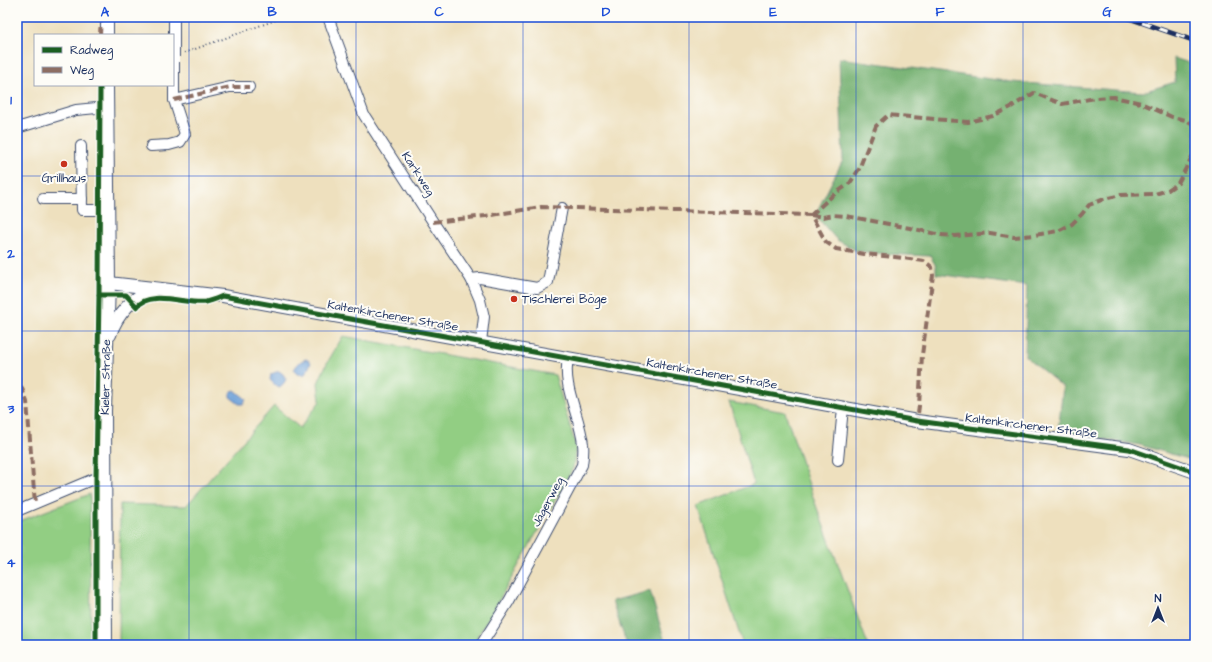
<svg xmlns="http://www.w3.org/2000/svg" width="1212" height="662" viewBox="0 0 1212 662" font-family="'Architects Daughter',sans-serif">
  <rect width="100%" height="100%" fill="#fdfcf7"/>
  <filter id="ink" filterUnits="userSpaceOnUse"><feTurbulence type="fractalNoise" baseFrequency=".025" numOctaves="2"/><feDisplacementMap in="SourceGraphic" scale="8" xChannelSelector="R" yChannelSelector="G"/><feConvolveMatrix kernelMatrix="1 2 1 2 8 2 1 2 1" color-interpolation-filters="sRGB"/></filter>
  <filter id="wash" filterUnits="userSpaceOnUse"><feTurbulence type="fractalNoise" baseFrequency=".012" numOctaves="4" result="noise"/><feDisplacementMap in="SourceGraphic" scale="16" xChannelSelector="R" yChannelSelector="G"/><feGaussianBlur stdDeviation="0.9" result="paint"/><feColorMatrix in="noise" values="0 0 0 0 0 0 0 0 0 0 0 0 0 0 0 0 0 1.4 0 .05"/><feComposite in="paint" operator="in"/></filter>
  <g filter="url(#wash)">
    <rect width="100%" height="100%" fill="#eee0be"/>
    <g fill="#92ce83" stroke="#567e70">
      <polygon points="343,336 555,375 576,447 573,468 493,611 472,645 119,645 120,504 186,506 274,406 300,428 320,401 318,383 327,363"/>
      <polygon points="729,402 785,412 814,500 868,645 743,645 698,506 754,484"/>
      <polygon points="90,494 91,645 17,645 17,522"/>
    </g>
    <g fill="#75b171" stroke="#487068">
      <polygon points="839,58 1012,82 1143,92 1175,82 1174,58 1195,65 1195,461 1140,445 1058,432 1063,387 1025,356 1027,286 936,274 936,266 930,256 885,254 857,251 837,240 815,215 843,160"/>
      <polygon points="650,591 666,645 627,645 612,601"/>
    </g>
    <g fill="#6c9fd7" stroke="#44679a">
      <path d="M306 359 311 362 309 367 304 375 298 374 294 370C297 364 300 361 306 359Z"/>
      <polygon points="279,371 283,374 286,379 284,383 280,387 275,385 270,380 271,374"/>
      <polygon points="235,390 246,399 243,404 239,404 230,397 230,393 232,391"/>
    </g>
  </g>
  <g filter="url(#ink)">
    <g fill="none" stroke-linecap="round" stroke-linejoin="round">
      <g stroke="#3b4a6c" stroke-width="12">
        <g id="minor">
          <polyline points="328,17 364,115 433,222 471,279 480,300 484,317 481,342"/>
          <polyline points="174,100 230,87 249,87"/>
          <polyline points="17,128 76,110 107,107"/>
          <polyline points="81,146 82,210 108,210"/>
          <polyline points="151,146 169,145 180,142 185,134 174,100 174,17"/>
          <polyline points="43,199 82,199"/>
          <polyline points="471,279 480,278 537,288 548,282 562,208"/>
          <polyline points="838,460 843,408"/>
          <polyline points="17,511 91,480 105,475"/>
          <path d="M481 645 509 601 582 465C583 458 584 451 583 444 580 416 562 386 568 359"/>
        </g>
      </g>
      <g stroke="#3b4a6c" stroke-width="14">
        <g id="major">
          <polyline points="107,35 107,17"/>
          <polyline points="109,283 223,296 917,421 1129,449 1195,472"/>
          <path d="M110 335C116 316 134 294 155 289"/>
          <polyline points="106,645 105,411 109,283 107,85"/>
        </g>
      </g>
      <polyline stroke="#3b4a6c" stroke-width="2" stroke-dasharray="1 3" stroke-linecap="butt" points="184,53 284,17"/>
      <use href="#minor" stroke="#fff" stroke-width="10"/>
      <use href="#major" stroke="#fff" stroke-width="12"/>
      <g stroke="#1b2f5e" stroke-width="4.5">
        <polyline id="rail" points="1125,17 1195,41"/>
      </g>
      <use href="#rail" stroke="#fdfcf7" stroke-width="3" stroke-dasharray="9" stroke-linecap="butt"/>
      <g stroke="#8d6e63" stroke-width="4" stroke-dasharray="8 4" stroke-linecap="butt">
        <polyline points="100,35 101,17"/>
        <polyline points="174,100 230,87 249,87"/>
        <polyline points="811,215 832,196 850,183 859,169 876,126 888,115 968,122 993,116 1011,107 1034,93 1062,104 1095,98 1114,97 1141,103 1172,117 1186,120 1193,124 1195,132"/>
        <polyline points="811,215 823,217 833,215 846,216 910,228 941,235 955,236 990,233 1014,237 1035,235 1058,231 1072,224 1082,214 1089,205 1104,199 1121,195 1155,194 1168,190 1178,183 1194,153 1195,143"/>
        <polyline points="433,222 486,216 541,207 811,215 826,242 836,249 864,254 895,257 924,261 932,267 933,275 922,355 919,406 917,421"/>
        <polyline points="17,375 27,402 35,504"/>
      </g>
      <g stroke="#fdfcf7" stroke-width="8">
        <g id="cycleway">
          <path d="M99 295H126L137 307C150 289 187 305 206 302 211 301 218 298 223 296L917 421 1129 449 1195 472"/>
          <polyline points="96,645 96,478 99,295 100,85"/>
        </g>
      </g>
      <use href="#cycleway" stroke="#1b5e20" stroke-width="5"/>
    </g>
  </g>
  <path fill="none" stroke="#1d4ed8" stroke-width="1" stroke-opacity="0.55" d="M189 17V645M356 17V645M523 17V645M689 17V645M856 17V645M1023 17V645M17 176H1195M17 331H1195M17 486H1195"/>
  <g fill="#c8321e" stroke="#fdfcf7" stroke-width="1.5">
    <circle cx="64" cy="164" r="4"/>
    <circle cx="514" cy="299" r="4"/>
  </g>
  <g text-anchor="middle" dominant-baseline="central" stroke-width="4" stroke-linejoin="round" paint-order="stroke">
    <g font-size="12" fill="#1b2f5e" stroke="#fdfcf7">
      <text transform="translate(418 174) rotate(57)">Karkweg</text>
      <text transform="translate(393 316) rotate(10)">Kaltenkirchener Straße</text>
      <text transform="translate(712 374) rotate(10)">Kaltenkirchener Straße</text>
      <text transform="translate(106 377) rotate(-89)">Kieler Straße</text>
      <text transform="translate(1031 426) rotate(7)">Kaltenkirchener Straße</text>
      <text transform="translate(548 502) rotate(-62)">Jägerweg</text>
    </g>
    <g font-size="12" fill="#1b2f5e" stroke="#fdfcf7">
      <text x="64" y="178">Grillhaus</text>
      <text x="522" y="299" text-anchor="start">Tischlerei Böge</text>
    </g>
  </g>
  <rect width="1212" height="662" fill="none" stroke="#fdfcf7" stroke-width="44"/>
  <rect x="34" y="34" width="140" height="52" fill="#fdfcf7" stroke="#a3aaba"/>
  <rect x="42" y="47" width="20" height="6" fill="#1b5e20" stroke="#a3aaba"/>
  <text x="70" y="54" font-size="12" fill="#1b2f5e">Radweg</text>
  <rect x="42" y="67" width="20" height="6" fill="#8d6e63" stroke="#a3aaba"/>
  <text x="70" y="74" font-size="12" fill="#1b2f5e">Weg</text>
  <g transform="translate(1158 608)" stroke="#fdfcf7" stroke-width="3" paint-order="stroke">
  <path d="M0-3L7 15L0 10L-7 15Z" fill="#1b2f5e"/>
  <text y="-6" font-size="11" font-weight="bold" text-anchor="middle" fill="#1b2f5e">N</text>
  </g>
  <rect x="22" y="22" width="1168" height="618" fill="none" stroke="#1d4ed8" stroke-width="1.5"/>
  <g font-size="13" text-anchor="middle" font-weight="bold" fill="#1d4ed8">
    <text x="105" y="16">A</text>
    <text x="272" y="16">B</text>
    <text x="439" y="16">C</text>
    <text x="606" y="16">D</text>
    <text x="773" y="16">E</text>
    <text x="940" y="16">F</text>
    <text x="1107" y="16">G</text>
    <text x="11" y="104">1</text>
    <text x="11" y="258">2</text>
    <text x="11" y="413">3</text>
    <text x="11" y="567">4</text>
  </g>
</svg>
